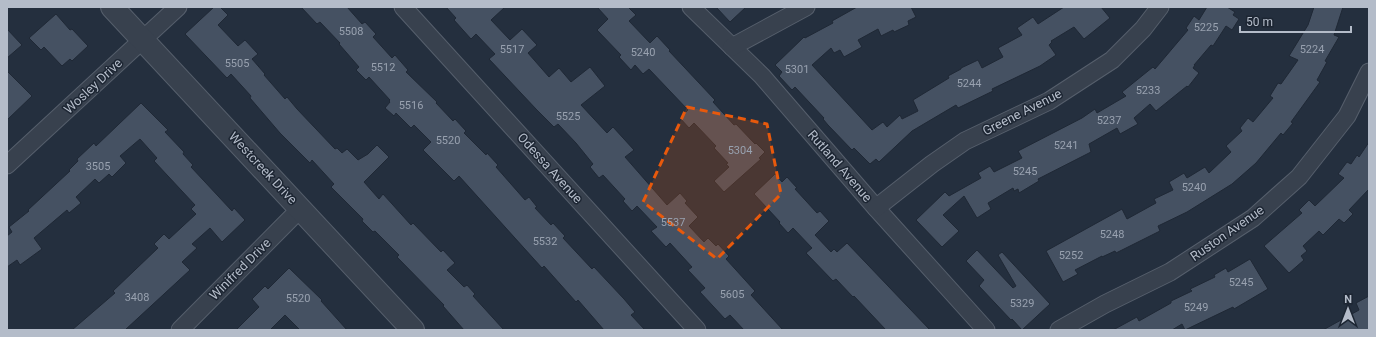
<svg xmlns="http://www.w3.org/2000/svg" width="1376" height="337" viewBox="0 0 1376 337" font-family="Roboto,sans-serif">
  <rect width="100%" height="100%" fill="#242f3e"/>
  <g fill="#455162" stroke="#1f2835">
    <polygon points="214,7 220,7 228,15 218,25 238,46 245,40 258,54 252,59 265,74 264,75 285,99 287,97 297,109 335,149 337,148 342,153 347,149 358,160 368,154 377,145 389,157 364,182 379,199 383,194 411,225 413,223 441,252 443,250 455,263 447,270 464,287 467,285 475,294 473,296 504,330 464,330 443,306 444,305 397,257 399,255 375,231 373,232 362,221 363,219 331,187 334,184 312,160 310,163 280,133 250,98 251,96 231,74 227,78 185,34"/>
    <polygon points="301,7 347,7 362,24 365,22 376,34 373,37 392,58 395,55 408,70 406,72 437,102 436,103 453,121 455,119 466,131 464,133 486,155 487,153 498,165 496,167 525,200 529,197 537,207 535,208 551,225 553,223 565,236 563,238 592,269 594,267 624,299 635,312 631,315 645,330 604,330 578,300 576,302 544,266 542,268 459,176 454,181 423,150 431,142 414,125 411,128 396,113 394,116 385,108 390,102 389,101 390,100 369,77 366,80 356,70 359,67 339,44 340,43 320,22 317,24"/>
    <polygon points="446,7 505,7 491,20 510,40 522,29 537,45 528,53 549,77 559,68 571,82 590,67 605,86 581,105 607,133 613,127 634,150 625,157 667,205 680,193 687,201 685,203 698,217 689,226 704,242 708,238 716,246 718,244 729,256 726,259 755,291 751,295 783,330 744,330 730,315 725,319 700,292 705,288 688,270 692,267 670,243 666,247 651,231 657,227 637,206 632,211 623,201 625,199 603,175 599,178 590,167 593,164 576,143 558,124 554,127 536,109 489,59 495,54 476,34 471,39 454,20 456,18"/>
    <polygon points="597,7 628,7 636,15 629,21 650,43 657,36 670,50 669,51 715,100 713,102 734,125 736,124 755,144 756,143 765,152 759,158 761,159 724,192 714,181 729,167 726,164 728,163 714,148 716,146 694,123 689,128 680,118 688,110 649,69 643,74 635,65 631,70 619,57 621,55 597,30 608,19"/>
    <polygon points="716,7 746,7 730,22"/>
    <polygon points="857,7 911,7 916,17 908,21 909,25 894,32 893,30 881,36 878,29 858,40 862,47 844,57 840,50 834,53 831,48 812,65 872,130 883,122 887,127 900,115 902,119 918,111 913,100 949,78 948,76 961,69 961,68 978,60 982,68 1003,57 998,48 1022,35 1017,28 1033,17 1038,24 1064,7 1101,7 1110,18 1084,39 1074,27 1051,41 1052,42 1049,45 1056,55 1040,66 992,89 993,91 958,108 956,105 912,131 879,162 876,159 870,164 854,148 852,150 828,125 823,119 824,118 795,87 792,90 779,76 782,72 775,65 804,37 805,38 833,23 832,21"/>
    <polygon points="1207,7 1227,7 1235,12 1233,15 1239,19 1232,30 1226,26 1213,46 1211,45 1194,65 1195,65 1193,68 1199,73 1188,87 1187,86 1156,111 1150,104 1134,118 1138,124 1120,134 1117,128 1089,144 1091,152 1038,179 1039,181 1019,193 1018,189 1014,191 1013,188 988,203 991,209 977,218 964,196 943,215 959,231 942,247 916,220 945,192 949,196 981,178 978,173 990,166 994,172 1022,158 1018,151 1082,118 1095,109 1097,113 1126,96 1122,92 1153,67 1155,69 1188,30 1186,28 1194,16 1199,20"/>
    <polygon points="1314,7 1343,7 1334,35 1339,37 1325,61 1327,62 1317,80 1320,82 1291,122 1293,123 1283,135 1281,133 1256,163 1232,184 1187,212 1158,226 1160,231 1116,253 1115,251 1102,257 1102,256 1075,270 1078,274 1063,282 1046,251 1122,209 1127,219 1156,203 1154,199 1173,190 1169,182 1184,173 1187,178 1205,167 1209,173 1231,152 1226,146 1242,131 1240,128 1248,118 1253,122 1273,98 1270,96 1278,83 1281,84 1298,60 1289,56 1308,25"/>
    <polygon points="56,14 70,30 72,29 88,46 72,61 70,59 62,66 44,47 41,50 29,38"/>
    <polygon points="7,29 22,45 7,58"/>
    <polygon points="7,71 32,96 7,120"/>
    <polygon points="141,103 168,130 165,132 184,152 183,154 193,165 191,167 232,211 234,208 245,220 222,242 210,228 192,244 197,248 182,262 190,270 125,330 72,330 115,293 113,291 158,248 154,244 164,234 169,239 196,214 191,209 195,205 154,161 157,158 140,139 120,156 126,163 112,177 109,174 99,183 95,179 76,197 81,203 69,213 67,210 34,238 42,249 20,265 17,260 7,267 7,236 12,232 9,227 29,211 28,210 70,171 69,170 78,161 77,159 94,143 96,146"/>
    <polygon points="1369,142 1369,189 1349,210 1353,214 1344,223 1339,219 1323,235 1319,231 1303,246 1307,251 1301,256 1304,260 1289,273 1264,246 1302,213 1299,210 1309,200 1315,206 1344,178 1338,174 1347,162 1351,164 1357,155 1359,157"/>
    <polygon points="775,174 782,182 787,177 797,188 795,189 817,213 820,211 829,221 815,235 831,252 834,249 837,252 847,243 930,330 886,330 854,296 853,297 836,279 833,281 806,253 812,248 793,228 788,233 779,223 780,222 754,194"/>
    <polygon points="977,250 1013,288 1016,286 998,255 1002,252 1050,304 1022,330 1012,319 1011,320 979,286 984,280 966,261"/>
    <polygon points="1250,259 1268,289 1234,309 1233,307 1185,330 1182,324 1172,330 1113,330 1137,317 1139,321 1171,303 1171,301 1192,291 1190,289 1215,277 1214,275 1226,268 1228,272"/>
    <polygon points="289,268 322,300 321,301 347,330 300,330 285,315 270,330 236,330 259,307 252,299 265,286 268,289"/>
    <polygon points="1369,296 1369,330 1323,330 1359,310 1356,303"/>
  </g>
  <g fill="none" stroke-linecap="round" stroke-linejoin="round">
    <g stroke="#565f6c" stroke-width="19">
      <g id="minor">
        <polyline points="403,7 697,330"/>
        <polyline points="691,7 762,76 876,208 986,330"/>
        <polyline points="732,47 806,7"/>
        <polyline points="7,165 178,7"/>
        <polyline points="876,208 932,164 965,141 1049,101 1112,60 1143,29 1160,7"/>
        <polyline points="180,330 301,208"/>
        <polyline points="1059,330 1105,304 1170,272 1253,218 1299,177 1347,116 1369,72"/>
      </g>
    </g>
    <g stroke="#565f6c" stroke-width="24">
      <polyline id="tertiary" points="112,7 413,330"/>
    </g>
    <use href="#minor" stroke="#38414e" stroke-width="17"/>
    <use href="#tertiary" stroke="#38414e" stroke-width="22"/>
  </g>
  <path fill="#e8590c" fill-opacity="0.2" stroke="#e8590c" stroke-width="3" stroke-dasharray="8 5" stroke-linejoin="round" d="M687 107 767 124 781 194 717 259 643 202Z"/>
  <g text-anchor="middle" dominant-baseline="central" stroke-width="3" stroke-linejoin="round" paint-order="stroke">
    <g font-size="11" fill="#98a1af">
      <text x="1206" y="27">5225</text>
      <text x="351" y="31">5508</text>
      <text x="512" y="49">5517</text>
      <text x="1312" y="49">5224</text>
      <text x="643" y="52">5240</text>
      <text x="237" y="63">5505</text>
      <text x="383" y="67">5512</text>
      <text x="797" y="69">5301</text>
      <text x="969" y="83">5244</text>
      <text x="1148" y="90">5233</text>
      <text x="411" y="105">5516</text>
      <text x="568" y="116">5525</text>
      <text x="1109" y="120">5237</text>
      <text x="448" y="140">5520</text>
      <text x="1066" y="145">5241</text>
      <text x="740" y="150">5304</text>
      <text x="98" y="166">3505</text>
      <text x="1025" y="171">5245</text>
      <text x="1194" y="187">5240</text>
      <text x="673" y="222">5537</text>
      <text x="1112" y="234">5248</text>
      <text x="545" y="241">5532</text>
      <text x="1071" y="255">5252</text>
      <text x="1241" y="282">5245</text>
      <text x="732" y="294">5605</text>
      <text x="137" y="297">3408</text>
      <text x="298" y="298">5520</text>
      <text x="1022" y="303">5329</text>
      <text x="1196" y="307">5249</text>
    </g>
    <g font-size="13" fill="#b4bcc9" stroke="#1d2633">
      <text transform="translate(93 86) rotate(-43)">Wosley Drive</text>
      <text transform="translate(1022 112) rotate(-27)">Greene Avenue</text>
      <text transform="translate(840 166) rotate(49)">Rutland Avenue</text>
      <text transform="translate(263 168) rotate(47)">Westcreek Drive</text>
      <text transform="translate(550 168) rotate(48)">Odessa Avenue</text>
      <text transform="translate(1227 233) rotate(-35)">Ruston Avenue</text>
      <text transform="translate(240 269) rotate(-45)">Winifred Drive</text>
    </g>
  </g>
  <rect width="1376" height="337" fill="none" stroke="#b4bcc9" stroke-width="16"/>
  <g transform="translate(1348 309)" stroke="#1d2633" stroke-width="3" paint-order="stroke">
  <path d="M0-3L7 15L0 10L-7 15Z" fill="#b4bcc9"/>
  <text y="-6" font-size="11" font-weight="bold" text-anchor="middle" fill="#b4bcc9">N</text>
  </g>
  <path d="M1240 26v6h111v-6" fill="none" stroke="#b4bcc9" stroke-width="2"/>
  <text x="1246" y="26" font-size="12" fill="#b4bcc9" stroke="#1d2633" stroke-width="3" paint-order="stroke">50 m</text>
</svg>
